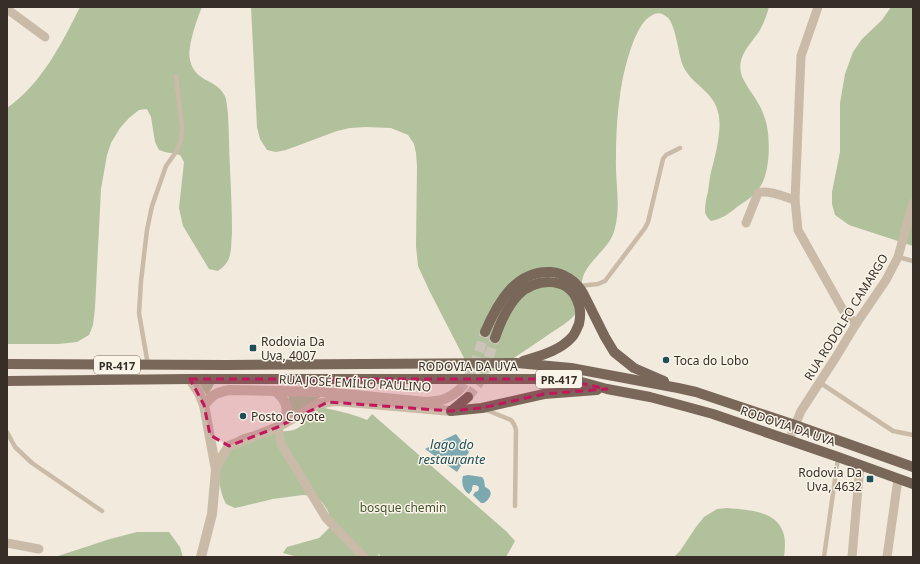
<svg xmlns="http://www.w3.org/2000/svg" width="920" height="564" viewBox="0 0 920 564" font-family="'Noto Sans',sans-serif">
  <rect width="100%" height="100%" fill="#f2eadd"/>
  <g fill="#b1c19c">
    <path d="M80 7H202C197 19 187 47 190 60 195 83 216 78 225 96 227 102 227 108 228 114 229 132 229 151 230 169 231 190 232 212 232 233 231 241 232 250 229 258 227 264 223 267 218 271L209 269 206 264 183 226 179 208 184 162 180 155 165 152 159 150 155 142 151 117 147 109 139 110 129 118 120 128 111 143 107 155 101 189 95 308 93 325 89 335 77 342 58 344H7V108C42 83 61 45 80 7Z"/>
    <path d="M251 7H769C767 15 764 22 760 30 752 43 737 55 741 73 742 78 746 84 749 89 755 98 761 106 764 116 771 133 771 171 760 187 754 196 746 201 737 207 729 214 721 219 711 221 708 218 706 216 705 212 705 205 706 198 708 192 709 184 710 175 712 168 715 156 718 145 719 133 721 118 718 103 706 92 698 84 688 77 683 66 678 54 676 24 667 17 659 11 655 13 648 18 633 29 622 77 620 96 617 115 616 139 616 158 615 181 621 205 615 228 611 247 592 257 584 274 579 285 585 299 578 311 571 321 558 328 548 335 535 344 521 353 508 362 489 375 480 381 465 360L429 290 418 266 416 246 417 166 416 153 414 144 408 135 391 128 366 127 350 128 337 131 286 150 276 152 267 150 260 139 257 127Z"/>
    <polygon points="891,7 913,7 913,246 849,225 835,215 832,204 832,192 840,152 840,103 845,74 853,52 862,39 882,20"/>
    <polygon points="199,383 215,383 207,396"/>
    <polygon points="288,395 321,397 292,415"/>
    <path d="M316 406C333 410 351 413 367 420L372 414 507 532 515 541 506 557H381L378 553 379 557H298L283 553 287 547 319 538 329 528 330 519 328 511 322 502 314 496 303 495 273 499 244 506 235 508 226 504C219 490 217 476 223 460 224 456 225 450 227 446 229 444 230 443 232 441 244 430 259 431 275 431 282 431 290 432 296 429 305 425 311 414 316 406Z"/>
    <path d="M727 508C746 510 776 510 783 532 786 540 785 549 784 557H674L680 551 696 527 704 517 717 509Z"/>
    <polygon points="137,532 169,532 180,547 183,557 55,557 110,539"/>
  </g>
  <g fill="#7ca8af">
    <polygon points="456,434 469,452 457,472 425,449"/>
    <path d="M468 475 482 477 484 480 485 487C495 491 490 499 484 503H481L473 495 475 492 478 491 479 488 478 486 475 485H473L472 488V490L469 494C463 491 461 482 463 476Z"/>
  </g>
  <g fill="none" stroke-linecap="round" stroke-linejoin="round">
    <g stroke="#cdc4b9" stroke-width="10" stroke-dasharray="10 5" stroke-linecap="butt">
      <path d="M458 391C474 375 478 353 485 332"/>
      <polyline points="468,397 478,384 484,372 495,338"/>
    </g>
    <g stroke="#cabba8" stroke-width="4.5">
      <polyline points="898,257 913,261"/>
      <polyline points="579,286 598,284 605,281 645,228 648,222 663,159 666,155 680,148"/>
      <polyline points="148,365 139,313 141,281 147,230 152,206 166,166 176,152 181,140 182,128 176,76"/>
      <polyline points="819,382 893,431 913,435"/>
      <path d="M484 409 511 420C514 423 515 426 516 430L515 506"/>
      <polyline points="7,432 15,447 32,463 102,511"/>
      <polyline points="824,557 838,458"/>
    </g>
    <g stroke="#cabba8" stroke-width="9">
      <polyline points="818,7 801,56 795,200 798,230 843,310 856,324"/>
      <polyline points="7,9 45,37"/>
      <path d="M746 223 758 193C767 189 785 197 795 200"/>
      <polyline points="278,427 281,444 326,518 364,557"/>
      <polyline points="789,440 801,411 836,357 856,324 886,280 898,257 913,203"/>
      <polyline points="7,543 39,549"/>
      <polyline points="852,557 860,465"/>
      <polyline points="887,557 898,479"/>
    </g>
    <g stroke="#cabba8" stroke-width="10">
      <polyline points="190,379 199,393 204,405 216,470 212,514 201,557"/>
      <path d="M276 392C288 401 291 414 279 426"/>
      <path d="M204 405C214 394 215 393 229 390L324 392 426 402C441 401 446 400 458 391"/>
      <polyline points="216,470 219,461 229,446 278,427 318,404 328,402 337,401 451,411"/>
    </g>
    <g stroke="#79675a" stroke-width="10">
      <path d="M485 332C497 304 515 270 551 272 564 273 576 281 583 293L605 337 614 352 634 368 664 381"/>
      <path d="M495 338C500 323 506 308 518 295 534 278 567 276 577 300 581 308 581 315 579 324 577 328 575 334 572 337 560 351 539 356 523 361"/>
      <polyline points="7,364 227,365 517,363 571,368 678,388 696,392 795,425 913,467"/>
      <polyline points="7,381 190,379 562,379 578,381 607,389 650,397 680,405 713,414 838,457 913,484"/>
      <polyline points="451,411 482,408 544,394 597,390"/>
      <polyline points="451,411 468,397"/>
    </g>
  </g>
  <path fill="#c2185b" fill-opacity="0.2" stroke="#c2185b" stroke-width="3" stroke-dasharray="8 5" stroke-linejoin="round" d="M190 379H562L607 389 544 394 482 408 451 411 328 402 278 427 229 446 210 435 204 405Z"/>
  <g fill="#1e4f59" stroke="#faf4e9" stroke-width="1.5">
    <rect x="249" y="344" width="8" height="8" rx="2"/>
    <circle cx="666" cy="360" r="4"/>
    <circle cx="243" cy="416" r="4"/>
    <rect x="866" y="475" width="8" height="8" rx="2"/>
  </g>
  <g text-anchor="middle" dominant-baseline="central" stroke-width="3" stroke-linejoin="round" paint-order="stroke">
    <g fill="#faf4e9" stroke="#726962" stroke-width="1">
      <rect x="94" y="356" width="46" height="18" rx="3"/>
      <rect x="536" y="370" width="46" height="18" rx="3"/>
    </g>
    <g font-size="11" font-weight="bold" fill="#372e28">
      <text x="117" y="365">PR-417</text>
      <text x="559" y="379">PR-417</text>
    </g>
    <g font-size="12" fill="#372e28" stroke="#faf4e9">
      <text transform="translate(846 317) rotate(-58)">RUA RODOLFO CAMARGO</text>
      <text x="468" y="366">RODOVIA DA UVA</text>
      <text transform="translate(355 383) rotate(3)">RUA JOSÉ EMÍLIO PAULINO</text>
      <text transform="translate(788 426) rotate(19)">RODOVIA DA UVA</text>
    </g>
    <g font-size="12" fill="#372e28" stroke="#faf4e9" text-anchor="start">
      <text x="261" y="341">Rodovia Da<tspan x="261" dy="14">Uva, 4007</tspan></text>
      <text x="674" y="360">Toca do Lobo</text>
      <text x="251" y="416">Posto Coyote</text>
      <text x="862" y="472" text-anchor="end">Rodovia Da<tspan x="862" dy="14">Uva, 4632</tspan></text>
    </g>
    <g font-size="12" fill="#43552c" stroke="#faf4e9">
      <text x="403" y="507">bosque chemin</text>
    </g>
    <g font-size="13" font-style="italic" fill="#1e4f59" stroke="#faf4e9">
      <text x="452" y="444">lago do<tspan x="452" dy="15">restaurante</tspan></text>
    </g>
  </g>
  <rect width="920" height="564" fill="none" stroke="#372e28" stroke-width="16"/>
</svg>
